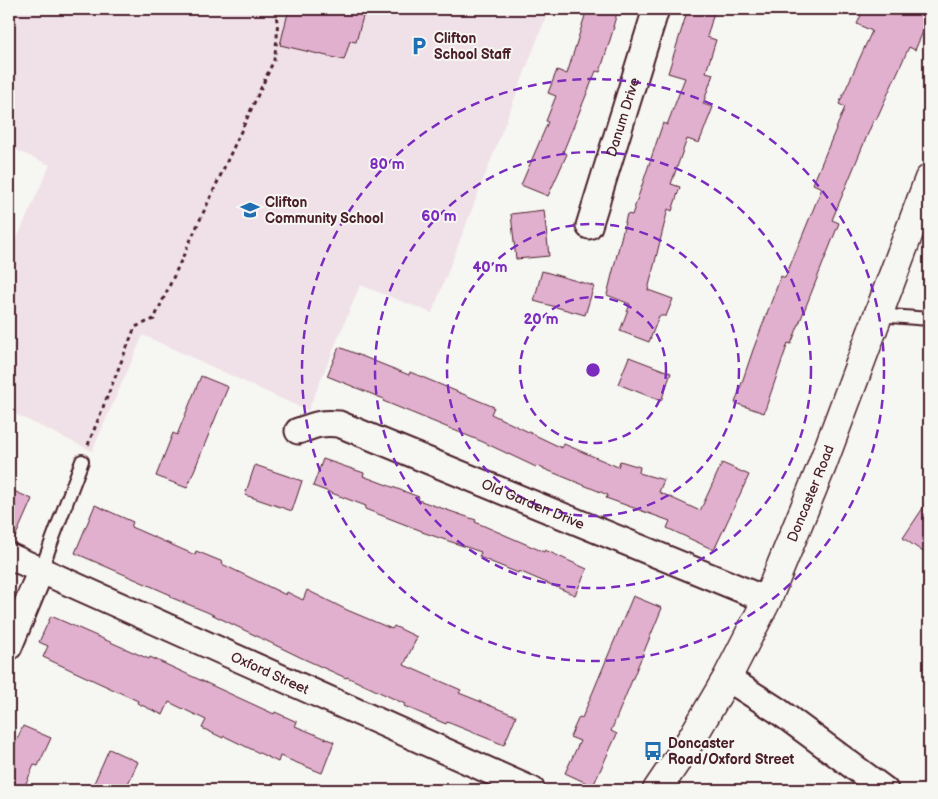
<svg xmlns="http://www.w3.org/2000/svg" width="938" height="799" viewBox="0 0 938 799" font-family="'Balsamiq Sans',sans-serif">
  <rect width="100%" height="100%" fill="#f6f6f2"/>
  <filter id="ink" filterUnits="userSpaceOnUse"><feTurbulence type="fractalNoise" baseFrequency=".02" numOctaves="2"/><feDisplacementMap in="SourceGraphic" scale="10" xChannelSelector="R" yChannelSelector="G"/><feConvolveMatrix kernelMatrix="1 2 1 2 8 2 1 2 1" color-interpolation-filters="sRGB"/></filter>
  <g filter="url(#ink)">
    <polygon fill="#f0e1e8" points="9,9 549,9 432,313 360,285 308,411 143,335 92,451 9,411 9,256 50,165 9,147"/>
    <g fill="#e2b0cf" stroke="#4a1f2b">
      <polygon points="289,9 365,9 356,42 350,41 344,60 280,45"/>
      <polygon points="587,9 618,9 613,27 614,27 600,72 596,71 563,152 567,154 548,196 521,185 548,122 546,121 556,96 548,93 557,70 567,74"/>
      <polygon points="688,9 715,9 707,37 716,40 706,72 713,74 703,104 713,107 699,143 687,139 671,184 680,187 672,211 668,209 648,290 673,299 666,316 659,316 649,342 620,331 630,304 607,295 627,214 632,215 663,123 667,125 685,78 668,73"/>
      <polygon points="864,9 929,9 929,18 915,50 909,47 876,120 874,119 832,220 839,223 791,344 788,343 764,413 735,403 753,350 781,276 785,278 822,188 813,184 845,107 839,104 872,31 857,24"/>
      <polygon points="544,210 549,256 516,259 511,214"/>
      <polygon points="542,271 594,286 585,315 534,301"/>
      <polygon points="339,347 409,375 410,372 494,407 491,414 562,448 564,444 618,467 620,461 640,467 639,473 664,480 659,492 700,511 722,463 749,475 714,550 667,528 670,521 606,498 608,495 537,466 536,467 483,442 383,401 384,399 327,376"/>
      <polygon points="629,357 671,373 661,401 618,384"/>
      <polygon points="201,376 228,387 187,488 156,476 173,433 177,435"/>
      <polygon points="323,459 364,473 363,476 419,497 418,500 476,520 475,522 544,552 545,550 587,569 575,595 519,571 518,573 479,557 481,552 422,532 422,531 365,509 366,506 313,486"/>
      <polygon points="255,465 302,481 292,511 245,495"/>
      <polygon points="9,489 32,499 13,542 9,542"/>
      <polygon points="929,499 929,556 903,538"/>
      <polygon points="95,505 133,522 131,527 195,555 196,551 223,562 222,564 286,595 287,592 303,600 307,590 347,610 392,629 394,626 417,637 404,665 461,690 459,693 516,716 504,745 447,722 446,724 404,706 405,704 347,677 346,678 304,659 207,612 170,597 171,595 75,553"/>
      <polygon points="633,596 662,608 611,731 617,734 593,786 565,773 580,741 570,737 579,717 582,718"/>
      <polygon points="51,616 149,659 150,657 274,714 275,712 297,722 295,726 334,742 322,773 280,756 278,762 224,736 223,738 202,728 206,720 169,702 163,715 137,703 138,701 43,657 48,646 39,642"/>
      <polygon points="23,726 51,738 38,766 34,765 23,790 9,790 9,757"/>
      <polygon points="109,749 138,762 125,790 91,790"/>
    </g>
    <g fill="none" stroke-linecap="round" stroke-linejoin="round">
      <g stroke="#4a1f2b" stroke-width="16">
        <g id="service">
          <polyline points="878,315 929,319"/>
          <polyline points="41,570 82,461"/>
        </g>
      </g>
      <g stroke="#4a1f2b" stroke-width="29">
        <g id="minor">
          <path id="s1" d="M589 226 656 9"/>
          <path id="s2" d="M298 431C315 425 321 422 339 424L767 600"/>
          <path id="s3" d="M9 556 532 790"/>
          <polyline points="9,647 41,570"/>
          <polyline points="727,678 777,710 885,790"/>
        </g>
      </g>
      <g stroke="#4a1f2b" stroke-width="31">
        <g id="tertiary">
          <path id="s4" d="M657 790 692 738 727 678 767 600 821 468 929 179"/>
        </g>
      </g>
      <path stroke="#4a1f2b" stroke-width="3" stroke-dasharray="4 4" stroke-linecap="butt" d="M88 445 135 327 154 319 274 60C276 45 281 21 273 9"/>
      <use href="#service" stroke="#f6f6f2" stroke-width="12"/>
      <use href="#minor" stroke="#f6f6f2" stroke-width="25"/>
      <use href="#tertiary" stroke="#f6f6f2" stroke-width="28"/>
    </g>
  </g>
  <g fill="none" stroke="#7b2cbf" stroke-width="2.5" stroke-dasharray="9 6">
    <circle cx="593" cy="370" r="73"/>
    <circle cx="593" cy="370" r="146"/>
    <circle cx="593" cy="370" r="218"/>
    <circle cx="593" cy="370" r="291"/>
  </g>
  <defs>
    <g id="parking-bare" transform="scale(1.5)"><path d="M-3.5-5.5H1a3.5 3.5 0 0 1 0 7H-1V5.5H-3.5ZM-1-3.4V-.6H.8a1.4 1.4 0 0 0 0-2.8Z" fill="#1f6fb2" stroke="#f6f6f2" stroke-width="2.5" paint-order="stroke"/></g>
    <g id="school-bare" transform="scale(1.5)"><path d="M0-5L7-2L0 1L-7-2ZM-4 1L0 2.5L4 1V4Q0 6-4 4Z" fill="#1f6fb2" stroke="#f6f6f2" stroke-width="2.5" paint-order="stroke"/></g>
    <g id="bus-bare" transform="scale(1.5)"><path d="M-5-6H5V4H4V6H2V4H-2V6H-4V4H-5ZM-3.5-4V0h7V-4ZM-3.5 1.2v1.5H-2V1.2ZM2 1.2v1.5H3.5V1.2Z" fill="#1f6fb2" stroke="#f6f6f2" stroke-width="2.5" paint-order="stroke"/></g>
  </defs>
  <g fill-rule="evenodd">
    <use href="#parking-bare" x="419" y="46"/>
    <use href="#school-bare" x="250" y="210"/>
    <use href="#bus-bare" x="653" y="751"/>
  </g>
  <g text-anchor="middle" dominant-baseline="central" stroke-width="4" stroke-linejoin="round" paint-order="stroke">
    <g font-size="14" font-weight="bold" fill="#4a1f2b" stroke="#f6f6f2" text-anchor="start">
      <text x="434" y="38">Clifton<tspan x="434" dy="16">School Staff</tspan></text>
      <text x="265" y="202">Clifton<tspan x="265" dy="16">Community School</tspan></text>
      <text x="668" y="743">Doncaster<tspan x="668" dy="16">Road/Oxford Street</tspan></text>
    </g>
    <g font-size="14" fill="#4a1f2b" stroke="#f6f6f2">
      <text stroke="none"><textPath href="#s1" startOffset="114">Danum Drive</textPath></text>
      <text stroke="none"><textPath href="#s4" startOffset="335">Doncaster Road</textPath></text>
      <text stroke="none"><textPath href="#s2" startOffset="252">Old Garden Drive</textPath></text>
      <text stroke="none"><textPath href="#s3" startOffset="286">Oxford Street</textPath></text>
    </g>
  </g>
  <circle cx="593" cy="370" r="8" fill="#7b2cbf" stroke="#f6f6f2" stroke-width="2.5"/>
  <g font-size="15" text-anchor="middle" font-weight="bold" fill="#7b2cbf" stroke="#f6f6f2" stroke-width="4" stroke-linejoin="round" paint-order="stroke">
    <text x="387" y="169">80 m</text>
    <text x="439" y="221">60 m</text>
    <text x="490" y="272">40 m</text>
    <text x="541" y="324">20 m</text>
  </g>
  <rect width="938" height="799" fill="none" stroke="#f6f6f2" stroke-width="30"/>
  <rect x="15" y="15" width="908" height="769" fill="none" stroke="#4a1f2b" stroke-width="2" filter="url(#ink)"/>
</svg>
